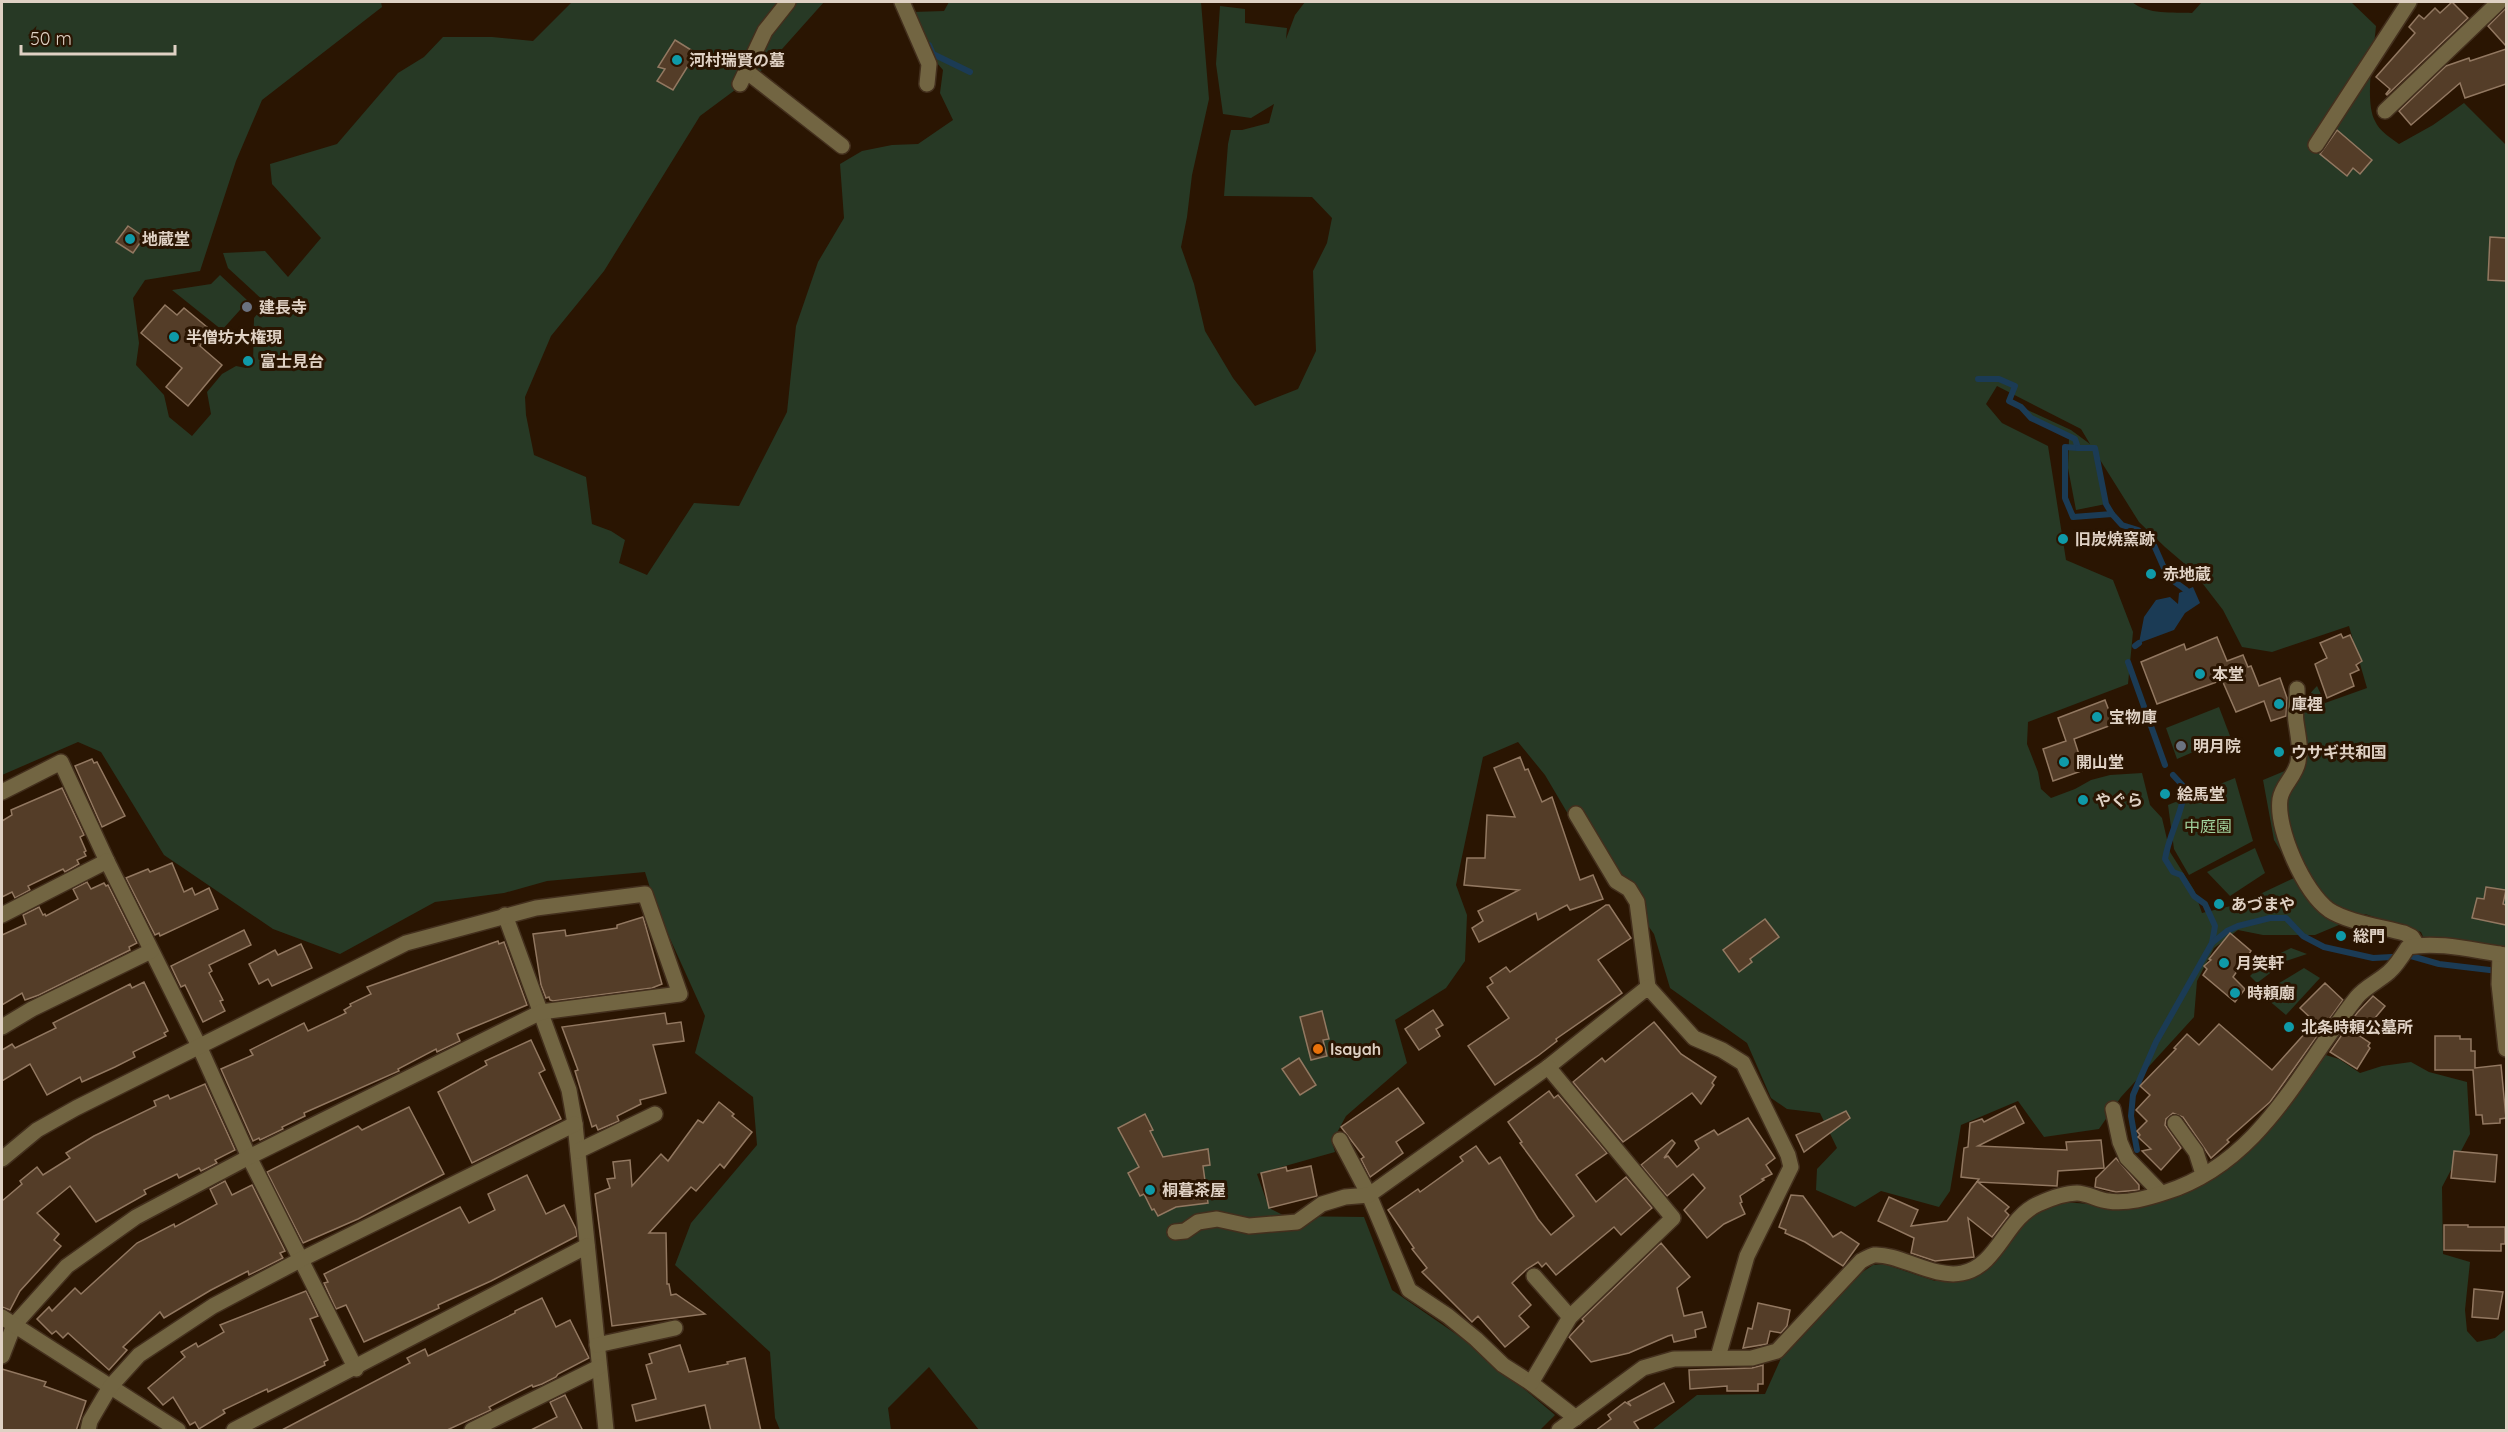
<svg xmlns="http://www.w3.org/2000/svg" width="2508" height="1432" viewBox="0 0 2508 1432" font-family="Quicksand,'Noto Sans JP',sans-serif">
  <rect width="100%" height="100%" fill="#2a1502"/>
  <g fill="#273925" fill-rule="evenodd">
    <path d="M2 2H381L382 7 262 100 236 161 200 271 145 280 133 298 139 343 136 365 164 395 169 417 192 436 211 414 207 392 222 374 236 366 246 368 253 364 254 318 266 303 228 268 223 253 265 251 288 277 321 238 272 184 270 164 337 144 398 73 424 57 443 37H492L533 41 572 2H824L766 67 700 116 604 271 551 336 525 397 526 415 534 455 586 477 592 524 611 531 625 540 619 563 647 575 694 503 739 506 787 412 796 326 818 262 844 218 840 164 862 151 892 145 918 144 953 120 940 93 943 70 937 63 912 12 944 11 949 2H1201L1209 99 1192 175 1187 217 1181 247 1194 284 1205 331 1233 378 1255 406 1298 389 1316 351 1313 271 1327 243 1332 218 1312 197 1224 196 1228 144 1231 130H1242L1269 123 1274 104 1251 118 1223 114 1216 64 1220 6 1245 9V23L1287 28 1286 39 1295 15 1305 2H2132C2148 15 2173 12 2192 13L2202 2H2351L2376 26C2374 50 2364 101 2375 121 2379 131 2391 138 2399 144L2433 125 2464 103 2506 145V960H2490L2428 948 2421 932 2365 914 2315 935H2263L2238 930 2214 948 2197 981 2194 1017 2121 1097 2099 1129 2044 1137 2018 1101 1961 1125 1950 1191 1939 1207 1881 1191 1855 1207 1816 1190 1817 1169 1837 1148 1820 1113 1787 1109 1771 1098 1747 1043 1670 988 1654 934 1616 881 1591 853 1545 775 1518 742 1483 757 1456 885 1467 915 1465 961 1446 988 1395 1020 1407 1063 1346 1116 1332 1142 1335 1152 1257 1174 1269 1208 1285 1216 1364 1217 1392 1290 1472 1345 1555 1415 1540 1430H979L929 1367 888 1408 891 1430H780L775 1418 770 1352 675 1265 691 1223 757 1145 753 1097 695 1053 705 1016 657 910 645 872 547 881 504 893 435 902 340 954 273 929 164 855 101 752 78 742 2 775ZM1997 386 2081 429 2090 444 2071 430 2021 407 2031 418 2069 439 2068 468 2076 510 2106 504 2097 455 2139 522 2165 547 2193 571 2223 610 2242 647 2272 652 2349 626 2367 688 2325 703 2317 686C2302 700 2304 715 2299 734 2295 746 2290 758 2287 770L2263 780 2274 840 2296 877 2239 904 2202 913 2194 890 2170 852 2162 818 2150 805 2142 773 2110 775 2091 780 2075 789 2051 798 2041 789 2038 772 2027 744 2028 722 2128 684 2133 632 2113 580 2066 560 2048 446 2002 423 1986 404Z"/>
    <polygon points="220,275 248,301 222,330 172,290 211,284"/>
    <polygon points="2219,707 2230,736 2177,759 2166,728"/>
    <polygon points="2235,778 2253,841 2189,875 2174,849 2168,805"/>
    <polygon points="2255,848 2265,873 2230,896 2207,872"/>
    <polygon points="2291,948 2307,954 2286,961 2257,983 2250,976 2266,960"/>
    <polygon points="2304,968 2320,978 2286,1015 2261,994"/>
    <polygon points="2319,1053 2339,1059 2360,1073 2382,1066 2411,1062 2429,1072 2467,1082 2470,1134 2442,1187 2443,1254 2470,1262 2465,1310 2467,1331 2477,1342 2495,1338 2506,1329 2506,1430 1652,1430 1697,1395 1765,1394 1782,1356 1858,1275 1873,1265 1884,1264 1935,1281 1966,1281 1994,1264 2020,1227 2041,1210 2063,1202 2104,1205 2221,1170 2252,1149 2292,1097"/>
  </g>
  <polygon fill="#1b3b55" points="2193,587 2200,603 2185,613 2174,630 2139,643 2144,617 2156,600 2170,597 2178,604 2179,593"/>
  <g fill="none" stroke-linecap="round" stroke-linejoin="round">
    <g stroke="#1b3b55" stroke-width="6">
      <polyline points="929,45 933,54 970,72"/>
      <polyline points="1978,379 1999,379 2015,386 2009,401 2021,407 2031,418 2075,439 2078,448 2065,447 2065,498 2073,517 2112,514 2122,525 2138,530 2153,543 2168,577 2186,590"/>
      <polyline points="2078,448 2095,448 2106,504 2112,514"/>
      <polyline points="2135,646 2139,643"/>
      <polyline points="2128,662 2165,765"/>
      <path d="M2173 775 2185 788C2183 812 2169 834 2165 859L2173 872 2181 875 2194 896 2205 904 2215 926 2212 943"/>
      <polyline points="2137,1150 2131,1116 2133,1095 2156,1042 2212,943 2227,931 2238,926 2270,918 2286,918 2303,936 2324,947 2373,958 2411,956 2439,964 2498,971"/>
    </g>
  </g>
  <g fill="#543d28" stroke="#927861" stroke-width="1.5">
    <polygon points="2452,2 2468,18 2387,95 2386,94 2390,89 2376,77 2415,33 2409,27 2419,15 2424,19 2435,8 2440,13"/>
    <polygon points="2506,8 2506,46 2488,26"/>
    <polygon points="675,40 696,53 673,90 657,81 665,69 658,67"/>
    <polygon points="2506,49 2506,84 2465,98 2460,83 2411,125 2399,111 2446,66 2469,58 2470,61"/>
    <polygon points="2337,130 2372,160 2360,174 2353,168 2347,176 2320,154"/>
    <polygon points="128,226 144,237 133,253 116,242"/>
    <polygon points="2490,237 2506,238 2506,281 2488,280"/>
    <polygon points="165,305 177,315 184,308 207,327 201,335 205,339 200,346 222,365 188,406 166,387 182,368 141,333"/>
    <polygon points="2341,634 2343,638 2350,635 2362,661 2356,665 2359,670 2350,674 2354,686 2327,698 2315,664 2327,658 2320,643"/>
    <polygon points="2217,637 2227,661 2243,655 2248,667 2251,666 2259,686 2280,678 2287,698 2286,716 2271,721 2264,701 2236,712 2222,680 2157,704 2141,662 2184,644 2186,650"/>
    <polygon points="2105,700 2114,724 2074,739 2084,770 2053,781 2043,749 2066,741 2058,718"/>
    <polygon points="1520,757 1525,770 1528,769 1542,802 1552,797 1580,880 1593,875 1603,899 1570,910 1567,905 1538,920 1536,913 1479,942 1472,928 1483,921 1478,911 1519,890 1464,885 1467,858 1485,858 1487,815 1515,817 1494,768"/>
    <polygon points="92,759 94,763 97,762 125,816 102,827 75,766"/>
    <polygon points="62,788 84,835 80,837 86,851 84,852 86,856 77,860 79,864 65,872 63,869 28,886 30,890 15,898 12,892 2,897 2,821 12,815 11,810"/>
    <polygon points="172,863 184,892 192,888 195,895 209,888 218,909 160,936 159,933 155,935 126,878 148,869 150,872"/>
    <polygon points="87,882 91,889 104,883 106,886 108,885 137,943 129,947 130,950 39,995 25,1000 22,993 2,1005 2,935 26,924 23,915 39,907 43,915 45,914 46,916 78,899 73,889"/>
    <polygon points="2486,887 2506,890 2503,904 2506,905 2506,925 2472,918 2477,898 2484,899"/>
    <polygon points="1606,905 1609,905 1631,938 1598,960 1622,993 1556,1039 1557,1041 1539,1055 1495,1085 1468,1046 1509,1018 1487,987 1493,983 1490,978 1506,967 1510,972"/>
    <polygon points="643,917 662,984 652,988 553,1001 550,1000 549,997 546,998 541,985 533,934 565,930 566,936 617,928 617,925"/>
    <polygon points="1765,919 1779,937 1750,959 1752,962 1739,972 1723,950"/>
    <polygon points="244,930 251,945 209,965 212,971 209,973 223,1000 220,1001 225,1011 203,1022 185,985 181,987 171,966"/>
    <polygon points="2230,933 2251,951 2233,977 2245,989 2235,1002 2203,975 2207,969 2204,966 2211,960 2209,959"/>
    <polygon points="498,941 499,944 504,942 527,1005 457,1034 460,1041 437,1052 436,1049 398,1069 399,1071 304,1113 305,1116 282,1127 283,1129 260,1140 259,1138 253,1141 221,1069 253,1055 250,1050 304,1023 308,1031 346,1013 344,1010 351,1006 350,1004 371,994 367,987"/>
    <polygon points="301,944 312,968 272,986 268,979 259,984 249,964 275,950 278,955"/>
    <polygon points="144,982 168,1031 164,1033 166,1036 133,1052 135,1057 115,1067 82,1082 80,1077 47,1095 30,1064 2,1081 2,1050 12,1044 15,1048 56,1028 53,1023 130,984 132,988"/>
    <polygon points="2325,983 2343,1000 2270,1102 2227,1140 2229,1142 2211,1158 2183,1117 2173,1113 2166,1119 2165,1125 2181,1148 2161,1170 2142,1151 2151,1149 2138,1137 2140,1135 2137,1131 2147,1121 2136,1110 2150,1095 2140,1086 2176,1049 2174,1048 2187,1034 2199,1045 2219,1024 2272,1070 2315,1022 2300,1008"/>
    <polygon points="2373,996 2385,1006 2360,1036 2370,1043 2368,1046 2370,1048 2357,1069 2330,1052 2357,1013"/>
    <polygon points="1433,1010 1443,1025 1436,1029 1440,1036 1419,1050 1405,1029"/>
    <polygon points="1322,1011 1329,1039 1323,1040 1327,1056 1311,1060 1300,1017"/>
    <polygon points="665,1013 667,1024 681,1022 684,1041 653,1045 666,1093 640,1100 641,1104 617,1116 619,1121 598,1130 596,1125 592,1127 575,1071 578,1070 562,1027"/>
    <polygon points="1654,1022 1681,1054 1716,1077 1712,1083 1714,1085 1701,1104 1692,1093 1623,1142 1573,1082 1602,1058 1605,1062"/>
    <polygon points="2435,1036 2460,1036 2460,1039 2471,1039 2471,1051 2475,1051 2475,1068 2501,1065 2506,1118 2500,1119 2500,1123 2483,1124 2482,1115 2476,1115 2473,1070 2435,1070"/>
    <polygon points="531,1040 545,1070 539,1073 561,1119 472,1163 438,1092 487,1065 485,1061"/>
    <polygon points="1299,1058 1316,1085 1300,1095 1282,1069"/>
    <polygon points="205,1084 235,1150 215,1160 217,1163 201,1171 199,1168 179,1178 177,1174 144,1190 146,1194 96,1222 70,1186 37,1213 59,1234 54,1240 61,1246 20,1291 10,1310 2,1307 2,1201 22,1184 20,1181 37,1167 43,1175 70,1158 66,1153 94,1136 156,1106 154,1101 168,1095 170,1099"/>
    <polygon points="1398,1088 1424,1123 1396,1142 1403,1153 1370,1177 1361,1159 1364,1157 1341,1127"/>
    <polygon points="1549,1091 1554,1098 1558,1095 1607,1153 1576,1175 1596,1202 1626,1177 1652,1208 1621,1235 1614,1227 1556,1275 1546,1263 1542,1267 1538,1262 1527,1269 1512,1283 1531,1305 1519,1316 1529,1327 1505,1347 1478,1316 1472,1322 1422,1272 1427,1268 1412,1249 1414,1248 1388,1210 1418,1189 1420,1192 1463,1161 1460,1157 1476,1146 1489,1164 1500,1157 1538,1219 1551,1235 1574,1216 1520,1143 1522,1142 1508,1122"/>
    <polygon points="719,1102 734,1114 732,1116 752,1132 724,1168 720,1164 696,1191 691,1187 649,1233 666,1233 667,1284 669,1284 671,1295 676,1294 705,1314 612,1326 595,1194 610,1188 607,1179 615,1178 613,1162 630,1160 632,1186 661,1154 668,1161 698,1120 703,1123"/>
    <polygon points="2015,1106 2024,1123 1978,1146 2067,1150 2066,1142 2101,1140 2104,1168 2058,1171 2057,1186 1978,1182 2009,1207 2005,1211 2009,1215 1992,1237 1968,1218 1974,1257 1935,1261 1911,1253 1914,1238 1878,1221 1889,1197 1918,1210 1911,1226 1947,1221 1979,1179 1961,1177 1964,1148 1968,1147 1970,1123 1982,1119 1984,1122"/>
    <polygon points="409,1107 444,1174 358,1219 303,1243 267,1172 358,1126 362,1130"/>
    <polygon points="1846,1111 1850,1118 1804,1152 1796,1135"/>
    <polygon points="1145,1114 1153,1130 1150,1131 1163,1157 1208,1149 1210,1165 1203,1166 1208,1203 1176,1207 1158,1216 1154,1209 1152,1210 1144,1194 1140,1196 1128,1173 1139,1167 1118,1128"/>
    <polygon points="1748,1118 1775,1158 1766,1165 1772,1174 1762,1179 1764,1180 1740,1196 1742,1202 1740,1203 1745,1214 1724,1224 1707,1238 1684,1210 1705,1188 1693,1174 1667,1196 1641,1165 1672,1140 1675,1143 1664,1158 1668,1156 1677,1167 1699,1148 1695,1141 1714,1130 1718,1135"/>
    <polygon points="2454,1151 2497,1155 2495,1182 2451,1178"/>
    <polygon points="2116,1158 2139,1185 2139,1190 2116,1192 2095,1187 2096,1178"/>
    <polygon points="1311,1166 1317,1196 1269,1208 1261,1173 1286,1167 1287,1171"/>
    <polygon points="527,1175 546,1214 564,1205 576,1229 577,1236 491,1281 438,1305 439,1308 364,1342 346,1305 336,1309 324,1283 328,1282 324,1274 460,1207 469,1223 495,1210 488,1194"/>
    <polygon points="225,1181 232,1195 252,1185 285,1251 280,1253 283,1258 249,1275 248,1271 211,1290 164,1318 160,1312 123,1347 127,1350 109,1370 68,1333 63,1338 56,1331 52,1334 37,1319 49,1307 52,1311 75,1288 81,1294 137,1243 174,1224 175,1227 217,1204 210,1189"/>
    <polygon points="1791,1195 1803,1196 1833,1237 1841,1232 1859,1244 1843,1266 1805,1242 1785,1233 1786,1230 1779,1227"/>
    <polygon points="2444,1225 2468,1225 2468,1227 2505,1227 2505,1244 2501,1244 2501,1251 2444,1250"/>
    <polygon points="1661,1243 1690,1277 1677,1288 1684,1316 1702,1312 1706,1327 1695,1330 1696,1337 1674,1342 1672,1335 1668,1336 1629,1353 1591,1362 1569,1337 1584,1321 1582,1319"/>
    <polygon points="2474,1289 2503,1292 2498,1319 2472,1317"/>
    <polygon points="306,1291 318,1316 310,1319 328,1360 324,1362 325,1365 268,1392 267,1389 223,1410 225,1413 199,1429 195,1422 190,1425 173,1397 163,1405 148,1388 185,1357 181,1352 196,1343 198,1347 224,1332 220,1325"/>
    <polygon points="542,1298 556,1327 570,1320 589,1358 558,1374 556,1377 542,1384 533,1387 532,1385 489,1407 491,1410 445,1431 280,1431 410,1363 407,1358 425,1349 428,1356 515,1313 515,1311"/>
    <polygon points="1758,1303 1790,1310 1787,1326 1781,1333 1770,1331 1767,1344 1743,1348 1748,1328 1752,1329"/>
    <polygon points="680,1345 689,1372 728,1364 727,1362 745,1358 761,1431 711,1431 705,1405 636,1421 632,1405 656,1399 646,1365 652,1363 649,1354"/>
    <polygon points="1763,1365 1763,1384 1758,1384 1758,1391 1727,1391 1727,1386 1690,1389 1689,1370 1752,1368"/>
    <polygon points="2,1369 46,1382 44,1386 86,1401 76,1431 2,1431"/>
    <polygon points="1664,1383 1674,1402 1634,1422 1640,1431 1595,1431 1611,1419 1608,1415 1625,1402 1631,1406 1628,1402"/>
    <polygon points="565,1395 583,1431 529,1431 557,1417 550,1402"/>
  </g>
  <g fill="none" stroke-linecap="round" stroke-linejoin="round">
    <g stroke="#432f1d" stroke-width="18">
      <g id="minor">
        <polyline points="902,2 929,64 927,84"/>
        <polyline points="746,71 842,146"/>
        <polyline points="740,84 765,31 788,2"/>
        <polyline points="2385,111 2499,2"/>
        <polyline points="2316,145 2409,2"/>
        <path d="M2297 689C2298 700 2294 711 2296 722 2298 736 2301 747 2298 762 2295 777 2282 785 2280 799 2276 829 2304 892 2329 910 2347 922 2383 927 2404 933L2412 937 2417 945"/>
        <polyline points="2,792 61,762 107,861"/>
        <polyline points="1576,814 1616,881 1629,889 1637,902 1648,987"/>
        <polyline points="2,915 107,861 199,1046 249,1157 356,1369"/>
        <polyline points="505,915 569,1090 575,1124 606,1430"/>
        <polyline points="2500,954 2499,984 2506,1049"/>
        <polyline points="2,1027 32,1009 151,951"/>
        <polyline points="2113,1109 2120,1142 2127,1158 2161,1193"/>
        <polyline points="2175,1123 2196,1152 2203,1174"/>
        <polyline points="1340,1140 1369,1195 1409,1290 1448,1316 1476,1339 1503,1365 1531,1383 1576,1418"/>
        <polyline points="578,1151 655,1114"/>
        <polyline points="2,1159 37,1130 76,1108 406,943 536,908 645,894 680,994 541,1012 249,1157 136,1217 67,1266 14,1325 2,1356"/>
        <polyline points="1175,1232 1185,1231 1198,1222 1217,1219 1249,1226 1297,1222 1322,1204 1345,1197 1369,1195 1548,1067 1648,987 1694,1038 1722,1050 1743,1063 1788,1155 1791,1167 1747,1256 1718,1357"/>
        <polyline points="1534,1276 1570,1317"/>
        <polyline points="2,1317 178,1430"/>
        <polyline points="597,1345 675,1328"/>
        <polyline points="1531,1383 1570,1317 1673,1218 1548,1067"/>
        <polyline points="88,1430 90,1421 110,1387 139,1355 213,1306 300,1260 575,1124"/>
        <polyline points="234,1430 587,1246"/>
        <polyline points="472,1430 599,1367"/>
        <path d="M1559 1430 1643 1368 1674 1359 1752 1358 1777 1351 1861 1261C1865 1259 1870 1256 1874 1255 1898 1253 1934 1279 1962 1273 1998 1266 2005 1219 2038 1204 2049 1199 2064 1193 2077 1193 2087 1193 2098 1200 2108 1201 2127 1204 2148 1198 2166 1192 2262 1161 2299 1070 2357 997 2365 987 2379 981 2389 972 2396 966 2403 955 2408 947 2440 941 2475 951 2506 955"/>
      </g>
    </g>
    <use href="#minor" stroke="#726542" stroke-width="15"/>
  </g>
  <g fill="#0f9aa8" stroke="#2a1502" stroke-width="2">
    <circle cx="677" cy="60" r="6"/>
    <circle cx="130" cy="239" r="6"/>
    <circle cx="174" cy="337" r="6"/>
    <circle cx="248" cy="361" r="6"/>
    <circle cx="2063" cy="539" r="6"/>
    <circle cx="2151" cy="574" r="6"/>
    <circle cx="2200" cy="674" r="6"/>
    <circle cx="2279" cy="704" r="6"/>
    <circle cx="2097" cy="717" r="6"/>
    <circle cx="2279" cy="752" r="6"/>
    <circle cx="2064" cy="762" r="6"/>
    <circle cx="2165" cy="794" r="6"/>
    <circle cx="2083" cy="800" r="6"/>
    <circle cx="2219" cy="904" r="6"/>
    <circle cx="2341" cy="936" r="6"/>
    <circle cx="2224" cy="963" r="6"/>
    <circle cx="2235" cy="993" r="6"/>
    <circle cx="2289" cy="1027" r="6"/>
    <circle cx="1150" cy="1190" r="6"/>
  </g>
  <g fill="#6b7280" stroke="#2a1502" stroke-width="2">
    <circle cx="247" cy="307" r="6"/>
    <circle cx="2181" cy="746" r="6"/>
  </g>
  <circle fill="#e8710a" stroke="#2a1502" stroke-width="2" cx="1318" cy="1049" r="6"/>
  <g text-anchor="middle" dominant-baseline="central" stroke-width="6" stroke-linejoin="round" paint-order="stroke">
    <g font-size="16" font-weight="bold" fill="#dfd1c4" stroke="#2a1502" text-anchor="start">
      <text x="689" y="60">河村瑞賢の墓</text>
      <text x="142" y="239">地蔵堂</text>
      <text x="259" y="307">建長寺</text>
      <text x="186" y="337">半僧坊大権現</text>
      <text x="260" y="361">富士見台</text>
      <text x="2075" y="539">旧炭焼窯跡</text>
      <text x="2163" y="574">赤地蔵</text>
      <text x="2212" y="674">本堂</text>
      <text x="2291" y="704">庫裡</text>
      <text x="2109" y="717">宝物庫</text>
      <text x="2193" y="746">明月院</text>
      <text x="2291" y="752">ウサギ共和国</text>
      <text x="2076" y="762">開山堂</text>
      <text x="2177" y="794">絵馬堂</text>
      <text x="2095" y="800">やぐら</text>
      <text x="2231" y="904">あづまや</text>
      <text x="2353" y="936">総門</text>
      <text x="2236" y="963">月笑軒</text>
      <text x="2247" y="993">時頼廟</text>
      <text x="2301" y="1027">北条時頼公墓所</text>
      <text x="1330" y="1049">Isayah</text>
      <text x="1162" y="1190">桐暮茶屋</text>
    </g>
    <g font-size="16" fill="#a1d19c" stroke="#2a1502">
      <text x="2208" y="826">中庭園</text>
    </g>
  </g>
  <rect width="2508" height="1432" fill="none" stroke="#dfd1c4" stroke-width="6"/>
  <path d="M21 45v9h154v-9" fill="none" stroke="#dfd1c4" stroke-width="3"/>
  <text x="30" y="45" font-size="18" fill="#dfd1c4" stroke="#2a1502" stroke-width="4.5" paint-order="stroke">50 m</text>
</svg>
